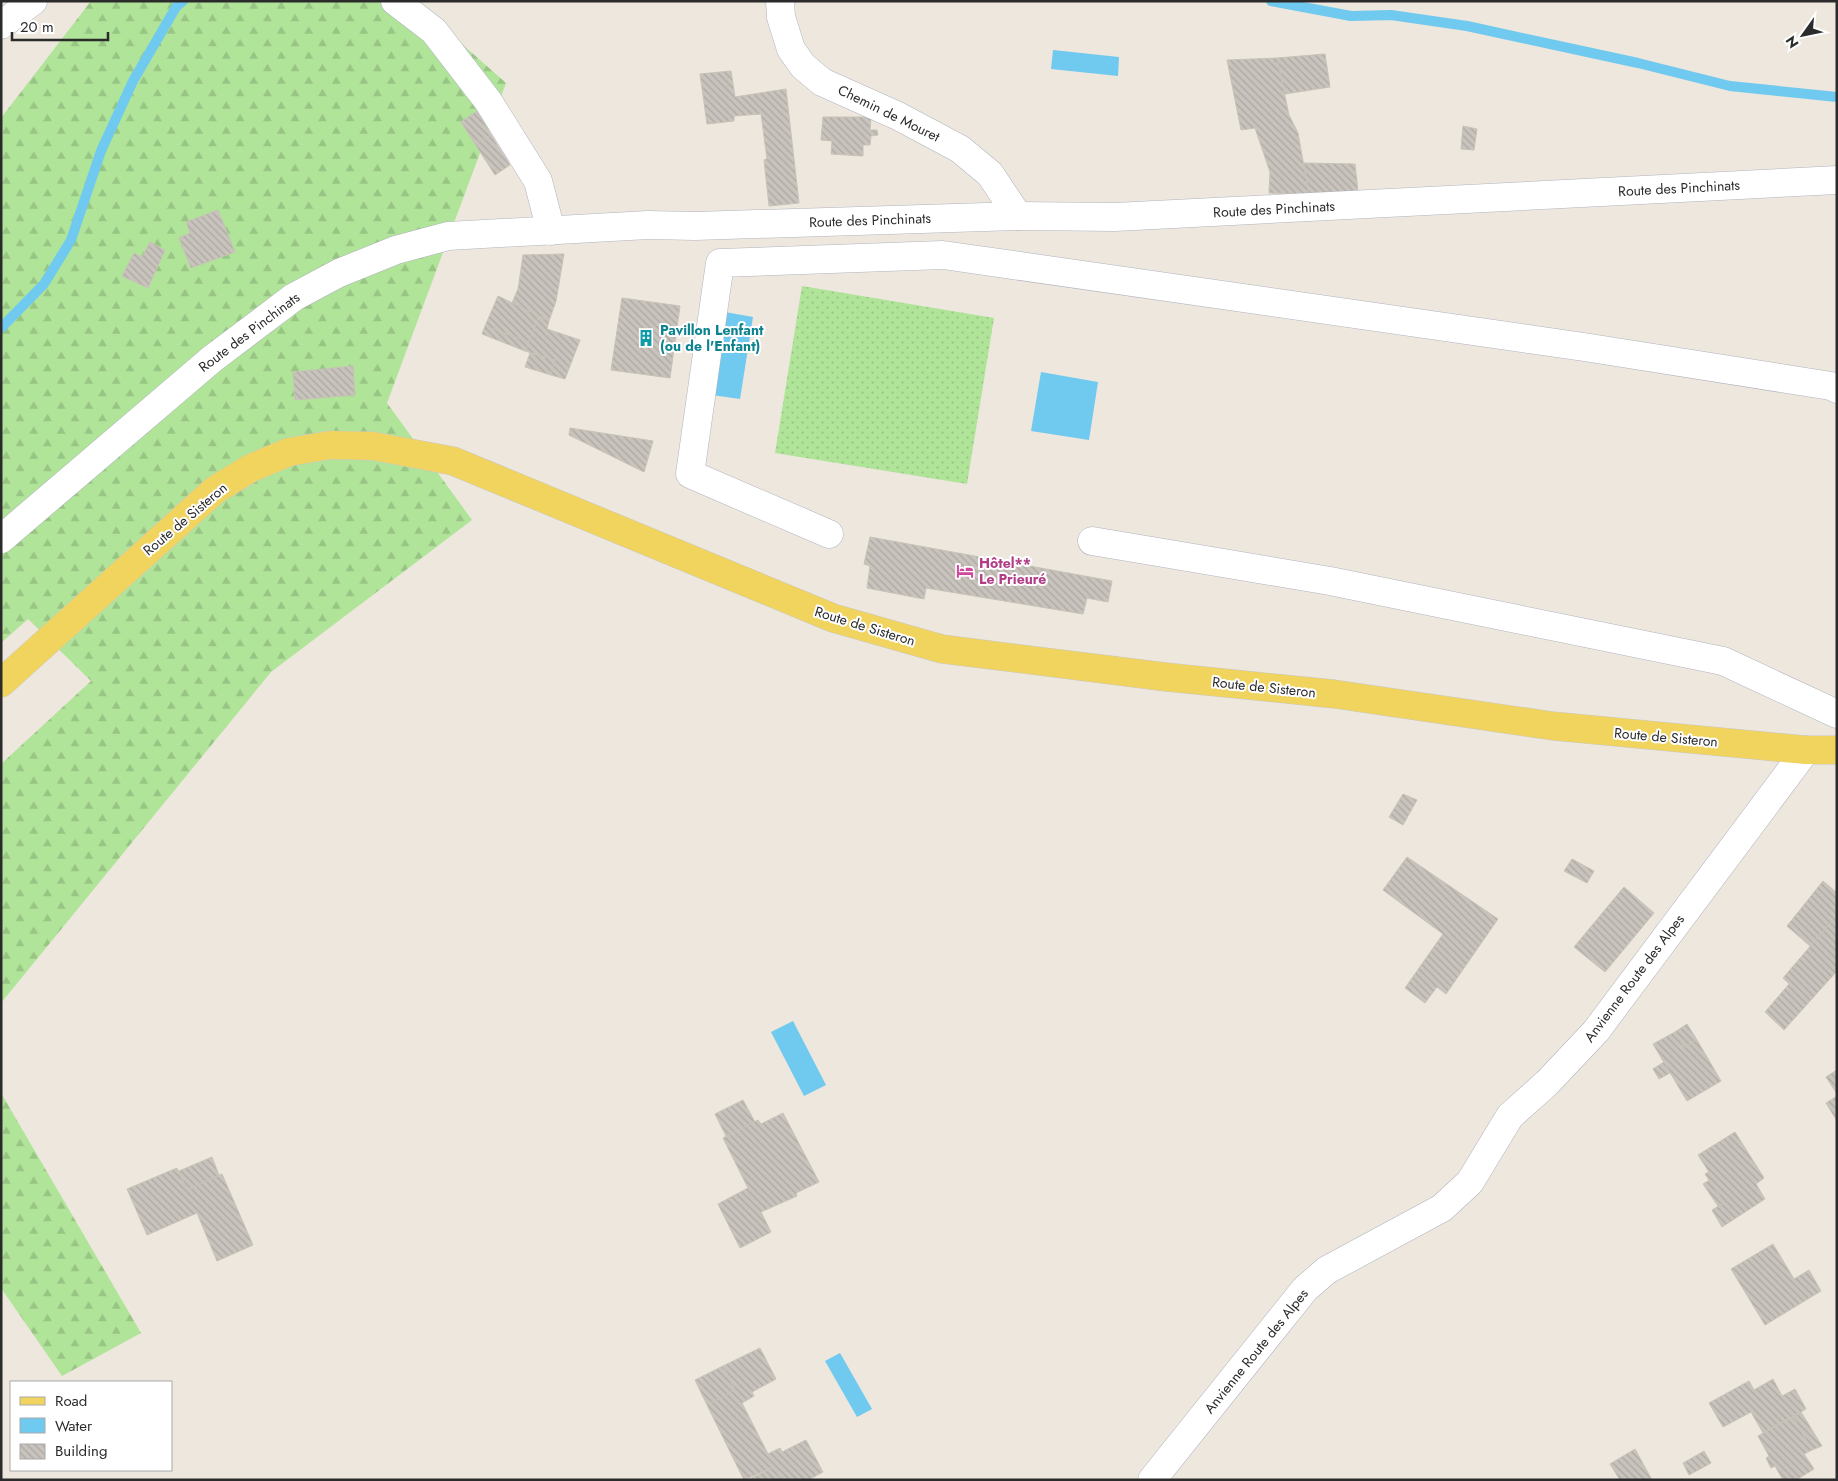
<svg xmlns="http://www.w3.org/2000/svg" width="1838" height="1481" viewBox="0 0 1838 1481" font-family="Jost,sans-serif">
  <defs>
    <pattern id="forest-firs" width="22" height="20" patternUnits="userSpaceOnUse" patternTransform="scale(1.25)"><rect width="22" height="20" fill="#b0e499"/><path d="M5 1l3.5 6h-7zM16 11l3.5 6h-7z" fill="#98c484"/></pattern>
    <pattern id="garden-dots" width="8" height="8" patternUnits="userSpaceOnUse" patternTransform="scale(1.25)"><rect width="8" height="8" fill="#b0e499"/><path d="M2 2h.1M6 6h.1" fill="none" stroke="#98c484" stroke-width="1.8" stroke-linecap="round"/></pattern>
    <pattern id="building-back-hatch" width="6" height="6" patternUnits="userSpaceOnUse" patternTransform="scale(1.25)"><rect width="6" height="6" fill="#c8c3bc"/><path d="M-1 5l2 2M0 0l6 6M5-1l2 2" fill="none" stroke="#aca8a2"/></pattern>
  </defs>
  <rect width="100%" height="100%" fill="#ede7dd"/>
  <g fill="url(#forest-firs)">
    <polygon points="91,1 417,1 420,7 506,83 387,403 472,520 271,672 1,1003 1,764 91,681 28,619 1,643 1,118"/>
    <polygon points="1,1093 141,1333 62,1376 1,1288"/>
  </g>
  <polygon fill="url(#garden-dots)" points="802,286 994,318 967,484 775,453"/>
  <g fill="#70c9ef">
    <polygon points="1053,50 1119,57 1118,76 1051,69"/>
    <polygon points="719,311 753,317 740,399 705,394"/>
    <polygon points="1041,372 1098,382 1089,440 1031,431"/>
    <polygon points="793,1021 826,1085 804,1096 771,1032"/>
    <polygon points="840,1353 872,1409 857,1417 825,1361"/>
  </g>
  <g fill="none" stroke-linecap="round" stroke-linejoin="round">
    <g stroke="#70c9ef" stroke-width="10">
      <polyline points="1271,1 1351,16 1391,15 1467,26 1638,63 1730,86 1837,97"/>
      <polyline points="1,328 44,284 71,240 101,151 133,81 176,7 183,1"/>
    </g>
  </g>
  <g fill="url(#building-back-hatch)" stroke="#c8c3b6">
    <polygon points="1325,54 1330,87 1285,94 1277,58"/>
    <polygon points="1277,58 1289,115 1298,133 1309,194 1269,193 1270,172 1255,128 1241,130 1227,60"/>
    <polygon points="731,71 735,97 786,89 799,203 769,206 764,160 767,159 761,114 734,116 734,121 707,124 700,74"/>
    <polygon points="477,111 491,135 475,144 461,122"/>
    <polygon points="823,117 871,117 870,130 877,130 878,135 871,136 870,145 863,145 863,156 831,154 832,141 821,140"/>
    <polygon points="1463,126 1477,129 1474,150 1461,149"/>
    <polygon points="491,135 510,165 495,175 475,144"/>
    <polygon points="1304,163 1355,164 1358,191 1309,194"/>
    <polygon points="218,210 235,252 191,268 179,238 190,233 186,222"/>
    <polygon points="150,242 165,250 148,288 122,276 134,253 142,257"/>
    <polygon points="564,254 556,301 549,321 512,303 518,289 523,255"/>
    <polygon points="498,296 539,316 529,342 485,326"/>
    <polygon points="622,298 680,306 670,378 611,370"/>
    <polygon points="539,316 549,321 547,329 580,340 565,379 551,375 555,360 525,351"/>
    <polygon points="485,326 529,342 525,351 482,334"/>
    <polygon points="530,353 555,360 551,375 525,367"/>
    <polygon points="353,366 355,395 295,400 293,372"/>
    <polygon points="570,428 653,441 644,472 569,435"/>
    <polygon points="870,537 1112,581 1108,602 1087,598 1083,614 926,588 924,599 867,588 870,566 864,564"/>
    <polygon points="1403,794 1417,800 1403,825 1389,817"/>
    <polygon points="1407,857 1498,919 1446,994 1437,987 1425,1003 1405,988 1443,934 1383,890"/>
    <polygon points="1572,859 1594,871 1587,883 1564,871"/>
    <polygon points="1823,881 1837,893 1837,927 1831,922 1810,946 1787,926"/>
    <polygon points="1624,887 1654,913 1605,972 1574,947"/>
    <polygon points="1831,922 1837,927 1837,971 1784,1030 1765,1012 1789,984 1783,978"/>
    <polygon points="1687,1024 1697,1040 1684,1047 1675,1032"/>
    <polygon points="1675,1032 1684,1047 1697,1040 1721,1081 1687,1101 1653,1044"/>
    <polygon points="1664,1062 1670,1073 1659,1079 1653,1069"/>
    <polygon points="1837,1070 1837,1086 1829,1075"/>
    <polygon points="1829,1075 1837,1086 1837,1094 1826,1077"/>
    <polygon points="1837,1096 1837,1121 1826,1103"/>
    <polygon points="743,1100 755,1122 726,1136 715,1114"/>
    <polygon points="783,1113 819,1182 796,1193 797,1196 761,1212 771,1232 740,1248 718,1204 748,1188 723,1138 758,1120 761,1124"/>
    <polygon points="1735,1132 1764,1178 1756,1184 1765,1199 1722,1227 1712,1210 1724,1203 1705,1174 1709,1172 1698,1155"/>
    <polygon points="212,1157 219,1175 187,1190 179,1171"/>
    <polygon points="177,1168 187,1190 222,1174 253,1245 217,1261 197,1213 147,1235 127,1189"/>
    <polygon points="1710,1180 1724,1203 1718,1206 1703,1184"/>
    <polygon points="1773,1244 1794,1279 1809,1270 1821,1291 1765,1325 1731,1269"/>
    <polygon points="760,1348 776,1379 752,1392 754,1396 742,1403 768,1454 780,1448 782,1452 806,1440 823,1472 808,1480 781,1480 774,1467 744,1480 707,1405 735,1390 723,1366"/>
    <polygon points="723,1366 735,1390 707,1405 695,1380"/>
    <polygon points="1773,1379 1782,1396 1795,1389 1806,1409 1763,1433 1751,1412 1723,1427 1709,1403 1749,1381 1754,1390"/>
    <polygon points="1801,1412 1822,1446 1812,1450 1793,1417"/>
    <polygon points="1793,1417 1812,1450 1804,1454 1814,1469 1796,1480 1783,1480 1775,1466 1771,1468 1766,1458 1769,1456 1758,1436"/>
    <polygon points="1635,1449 1652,1480 1620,1480 1610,1464"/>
    <polygon points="1704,1451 1711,1463 1689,1475 1683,1463"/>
    <polygon points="774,1467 781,1480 748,1480"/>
  </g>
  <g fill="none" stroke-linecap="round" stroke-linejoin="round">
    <g stroke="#b1b3bf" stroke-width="29">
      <g id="minor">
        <polyline points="395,1 434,31 488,101 538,181 551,231"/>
        <polyline points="780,1 781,17 791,49 803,66 822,82 898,116 960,149 990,174 1018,216"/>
        <polyline points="1,25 33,1"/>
        <polyline points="829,534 690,474 720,263 943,255 1584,347 1831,386 1837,389"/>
        <polyline points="1,539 212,359 294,297 339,273 396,250 448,236 648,225 695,226 1018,216 1115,217 1837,180"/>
        <polyline points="1092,541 1330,581 1723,661 1837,714"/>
        <polyline points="1152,1480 1305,1289 1327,1270 1442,1208 1470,1182 1510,1116 1547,1083 1596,1031 1806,750"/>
      </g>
    </g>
    <g stroke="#c8c8c8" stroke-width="29">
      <polyline id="major" points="1,683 215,490 251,468 289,452 330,445 373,446 453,461 833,618 942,649 1166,677 1334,694 1553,726 1806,750 1837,750"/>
    </g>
    <use href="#minor" stroke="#fff" stroke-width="28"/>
    <use href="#major" stroke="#f1d45e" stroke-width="28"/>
  </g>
  <defs>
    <g id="building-bare" transform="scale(1.35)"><path d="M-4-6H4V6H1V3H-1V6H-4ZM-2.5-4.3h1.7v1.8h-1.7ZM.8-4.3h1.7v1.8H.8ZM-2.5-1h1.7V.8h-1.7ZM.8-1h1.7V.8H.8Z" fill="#0f9aa8" stroke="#fff" stroke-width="2.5" paint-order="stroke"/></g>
    <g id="hotel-bare" transform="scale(1.35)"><path d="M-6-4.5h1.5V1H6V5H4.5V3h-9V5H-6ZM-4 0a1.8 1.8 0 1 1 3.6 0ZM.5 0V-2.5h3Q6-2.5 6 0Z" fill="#d1479c" stroke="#fff" stroke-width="2.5" paint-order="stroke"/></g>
  </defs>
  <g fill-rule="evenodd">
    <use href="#building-bare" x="646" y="338"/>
    <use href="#hotel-bare" x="965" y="571"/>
  </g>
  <g text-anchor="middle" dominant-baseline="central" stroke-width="4" stroke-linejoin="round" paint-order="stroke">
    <g font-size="14" fill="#2b2b2b" stroke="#fff">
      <text transform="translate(889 113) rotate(26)">Chemin de Mouret</text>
      <text transform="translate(1679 188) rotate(-3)">Route des Pinchinats</text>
      <text transform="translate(1274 209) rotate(-3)">Route des Pinchinats</text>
      <text transform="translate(870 220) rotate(-2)">Route des Pinchinats</text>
      <text transform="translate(249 332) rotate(-37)">Route des Pinchinats</text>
      <text transform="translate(185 519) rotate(-40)">Route de Sisteron</text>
      <text transform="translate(865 626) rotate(17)">Route de Sisteron</text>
      <text transform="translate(1264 687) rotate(6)">Route de Sisteron</text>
      <text transform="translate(1666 737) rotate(5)">Route de Sisteron</text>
      <text transform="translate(1634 978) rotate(-53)">Anvienne Route des Alpes</text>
      <text transform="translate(1256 1351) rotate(-51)">Anvienne Route des Alpes</text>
    </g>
    <g font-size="14" font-weight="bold" fill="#0d838f" stroke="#fff" text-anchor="start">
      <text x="660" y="330">Pavillon Lenfant<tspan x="660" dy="16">(ou de l'Enfant)</tspan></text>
    </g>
    <g font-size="14" font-weight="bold" fill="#b23c85" stroke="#fff" text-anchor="start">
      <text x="979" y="563">Hôtel**<tspan x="979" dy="16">Le Prieuré</tspan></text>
    </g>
  </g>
  <rect width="1838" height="1481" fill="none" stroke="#2b2b2b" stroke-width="5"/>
  <rect x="10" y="1381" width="162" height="90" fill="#ffffff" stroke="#aaaaaa"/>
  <rect x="20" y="1397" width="25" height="8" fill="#f1d45e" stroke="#aaaaaa"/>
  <text x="55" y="1406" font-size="15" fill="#2b2b2b">Road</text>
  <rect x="20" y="1418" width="25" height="15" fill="#70c9ef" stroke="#aaaaaa"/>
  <text x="55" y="1431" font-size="15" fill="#2b2b2b">Water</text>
  <rect x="20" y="1444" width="25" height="15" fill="url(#building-back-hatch)" stroke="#aaaaaa"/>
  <text x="55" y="1456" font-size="15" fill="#2b2b2b">Building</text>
  <g transform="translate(1803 35) rotate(237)" stroke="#ffffff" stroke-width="4" paint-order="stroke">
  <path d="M0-4L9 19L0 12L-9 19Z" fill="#2b2b2b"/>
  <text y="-8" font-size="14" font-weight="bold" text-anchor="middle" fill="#2b2b2b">N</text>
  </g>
  <path d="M12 32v8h96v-8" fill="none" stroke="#2b2b2b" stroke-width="2.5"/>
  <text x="20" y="32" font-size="15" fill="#2b2b2b" stroke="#ffffff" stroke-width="4" paint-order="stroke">20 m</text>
</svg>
